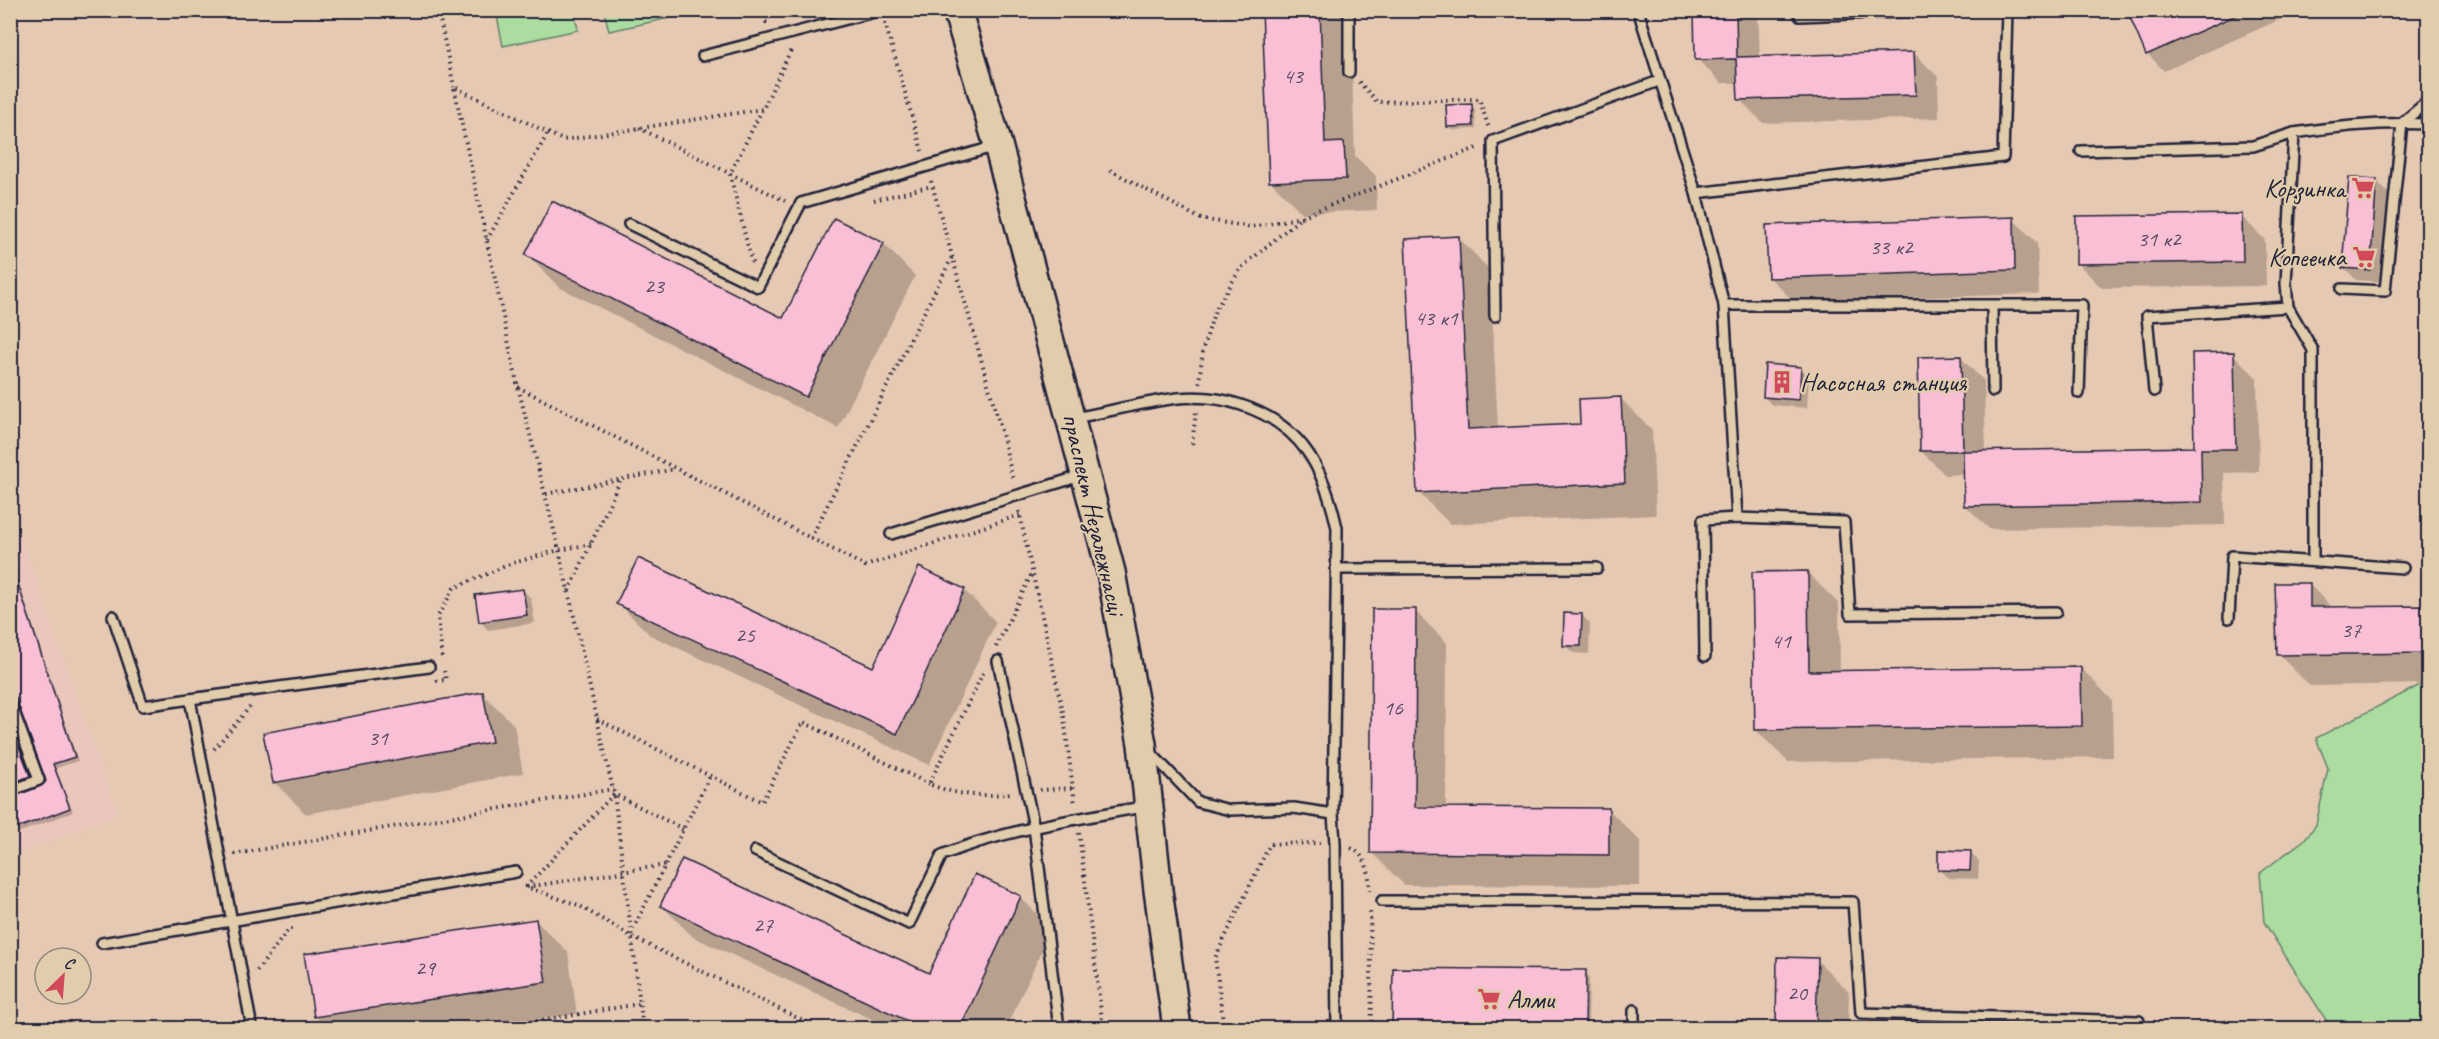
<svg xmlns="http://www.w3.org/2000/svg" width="2439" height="1039" viewBox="0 0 2439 1039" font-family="Caveat,sans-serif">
  <rect width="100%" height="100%" fill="#e6c9b3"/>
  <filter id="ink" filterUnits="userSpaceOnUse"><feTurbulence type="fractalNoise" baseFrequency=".0167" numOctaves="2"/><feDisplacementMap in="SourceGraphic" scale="12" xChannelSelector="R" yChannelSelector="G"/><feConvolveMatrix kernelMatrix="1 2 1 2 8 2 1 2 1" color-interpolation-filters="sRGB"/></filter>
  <g filter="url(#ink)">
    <polygon fill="#ebc6bd" points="15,521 117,814 11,856 10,523"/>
    <g fill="#aadd9f" stroke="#66806d" stroke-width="1.5">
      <polygon points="496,11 574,11 578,30 503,46"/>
      <polygon points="604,11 604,10 702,11 609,31"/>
      <polygon points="2428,681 2428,1028 2331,1028 2264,922 2260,873 2304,840 2316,825 2328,768 2316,738"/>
    </g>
    <g fill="#0003">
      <polygon points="1263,10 1350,10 1355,156 1376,176 1377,210 1302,213 1270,181"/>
      <polygon points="1695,10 1758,10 1760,58 1914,53 1938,77 1939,118 1763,123 1739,99 1739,83 1721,83 1697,59"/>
      <polygon points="2128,10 2302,10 2164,71 2148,54"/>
      <polygon points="1471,106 1475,110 1476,129 1452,130 1448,126"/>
      <polygon points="2377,181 2389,194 2383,282 2356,280 2344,267"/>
      <polygon points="2241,216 2265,240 2266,286 2102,288 2078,264"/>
      <polygon points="2013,219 2037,243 2039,294 1793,301 1769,277"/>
      <polygon points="835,220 884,244 915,276 838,428 559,287 527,255 784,320"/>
      <polygon points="1459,238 1490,270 1498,429 1582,425 1620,398 1652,430 1656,515 1450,524 1418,492"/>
      <polygon points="2233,354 2257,378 2259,472 2224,473 2225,525 1989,529 1965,505 1965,474 1945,475 1921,451 1960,357 1984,381 1986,452 2195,448"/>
      <polygon points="1801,368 1809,377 1807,408 1772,405 1764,397"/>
      <polygon points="10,556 78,761 56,768 73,812 10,836 10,799 42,788 47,782 19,700 13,697 10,699"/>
      <polygon points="1807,572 1839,604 1840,672 2081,668 2112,700 2113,757 1788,762 1756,730"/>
      <polygon points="2309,584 2333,609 2425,607 2428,610 2428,684 2310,686 2278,654"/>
      <polygon points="523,590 531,599 535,623 488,630 480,621"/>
      <polygon points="964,590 996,622 929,765 650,635 618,603 874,669"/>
      <polygon points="1415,611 1447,643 1446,808 1609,810 1640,841 1640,886 1404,885 1372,853"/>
      <polygon points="1582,615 1590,624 1589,654 1573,653 1564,645"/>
      <polygon points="482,693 514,725 523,773 306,814 274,782"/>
      <polygon points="10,718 33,780 10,789"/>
      <polygon points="1970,853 1979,861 1978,879 1948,878 1939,870"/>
      <polygon points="1020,897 1052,929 1006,1028 891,1028 693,937 662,906 930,975"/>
      <polygon points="536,921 568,952 577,1014 479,1028 327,1028 315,1016"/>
      <polygon points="1817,960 1849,992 1848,1028 1777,1028"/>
      <polygon points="1585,972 1589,976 1588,1028 1394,1028"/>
    </g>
    <g fill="#f8bfd5" stroke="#22223b" stroke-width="1.5">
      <polygon points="1262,10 1320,10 1325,143 1344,142 1346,179 1269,182"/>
      <polygon points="1694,10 1736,10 1737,57 1914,52 1916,95 1738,100 1736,59 1695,60"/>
      <polygon points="2127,10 2248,10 2146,55"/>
      <polygon points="1472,104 1473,126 1447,127 1446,105"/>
      <polygon points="2349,177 2377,179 2370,270 2342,268"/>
      <polygon points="552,201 783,318 834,218 884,243 806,397 525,255"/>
      <polygon points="2242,214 2243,262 2076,264 2076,216"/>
      <polygon points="2014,217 2015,270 1768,278 1766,225"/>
      <polygon points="1459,236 1468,429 1580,424 1579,399 1621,397 1625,483 1417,493 1405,239"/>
      <polygon points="2234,352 2236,449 2201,449 2202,502 1964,506 1963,451 2194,447 2192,353"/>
      <polygon points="1961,356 1963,451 1920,451 1918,357"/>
      <polygon points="1765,364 1801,367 1799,400 1763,397"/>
      <polygon points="638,558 873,667 919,567 965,589 897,734 616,604"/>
      <polygon points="1808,571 1809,671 2081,667 2082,726 1755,730 1752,572"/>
      <polygon points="10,572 14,572 75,757 53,764 70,808 10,831 10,798 41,786 46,781 16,699 10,694"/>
      <polygon points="2275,583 2310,583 2310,607 2426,606 2427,653 2277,655"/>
      <polygon points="523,589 527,615 479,622 475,595"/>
      <polygon points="1372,609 1416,609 1415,807 1609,808 1609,855 1370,853"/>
      <polygon points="1564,613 1582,614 1581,646 1563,646"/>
      <polygon points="483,692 492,742 273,783 263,733"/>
      <polygon points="10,722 30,776 10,784"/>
      <polygon points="1938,850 1971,851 1970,871 1938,870"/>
      <polygon points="682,859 929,973 975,874 1021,896 960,1029 925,1029 660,906"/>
      <polygon points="536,919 546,982 314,1017 304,954"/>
      <polygon points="1777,957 1818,958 1816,1029 1776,1029"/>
      <polygon points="1393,968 1586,970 1585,1029 1392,1029"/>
    </g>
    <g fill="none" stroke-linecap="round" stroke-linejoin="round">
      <g stroke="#22223b" stroke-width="14">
        <g id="service">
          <polyline points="1349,10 1349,72"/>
          <polyline points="1638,10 1696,193 1724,305 1737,518"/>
          <polyline points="1800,16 1950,10"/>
          <polyline points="703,56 882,10"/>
          <polyline points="2081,151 2253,146 2294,133"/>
          <polyline points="1696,193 2003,157 2007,10"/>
          <polyline points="629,224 758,287 801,203 996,146"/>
          <polyline points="2342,289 2385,291 2402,123 2428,101"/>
          <polyline points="1724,305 2082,305 2079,393"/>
          <polyline points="1992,306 1993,391"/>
          <polyline points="1495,316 1493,141 1659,81"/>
          <polyline points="2154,391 2147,316 2288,307"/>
          <path d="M1074 418C1108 412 1143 402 1178 398 1199 396 1221 398 1241 405 1302 425 1324 468 1337 528L1333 814"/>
          <polyline points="891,534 1084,475"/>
          <path d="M2313 561V350L2288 307 2286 283 2294 133C2339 126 2383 122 2428 124"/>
          <polyline points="1336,569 1597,568"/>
          <polyline points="113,616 143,706 190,699"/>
          <polyline points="2229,618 2232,556 2403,568"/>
          <polyline points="1705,656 1703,520 1737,518 1844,522 1850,614 2056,612"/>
          <polyline points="998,661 1034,827 1059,1028"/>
          <polyline points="10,701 39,780 10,791"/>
          <polyline points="1150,752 1198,802 1230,810 1294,808 1333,814 1335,843 1337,1028"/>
          <path d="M755 851 909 924 942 855C1007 829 1078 819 1147 806"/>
          <polyline points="1382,901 1853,902 1861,1013 2139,1021 2139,1028"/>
          <polyline points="102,943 516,872"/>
          <polyline points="106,1027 106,1028"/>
          <polyline points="252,1028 190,699 429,667"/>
          <polyline points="1634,1028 1634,1010"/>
        </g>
      </g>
      <g stroke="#22223b" stroke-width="32">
        <polyline id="secondary" points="957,10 998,145 1111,572 1142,744 1158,890 1177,1028"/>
      </g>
      <g stroke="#22223b" stroke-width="4" stroke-dasharray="1.5 4.5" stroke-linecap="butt">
        <polyline points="438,10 454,87"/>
        <polyline points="763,10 766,22 768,22"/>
        <polyline points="885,23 922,151"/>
        <polyline points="1359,82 1377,102 1479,99 1489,128"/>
        <polyline points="639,128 785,201"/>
        <polyline points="1110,170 1201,219 1252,227 1302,217"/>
        <polyline points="931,181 1004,441 1013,481"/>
        <polyline points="874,200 932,186"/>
        <polyline points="487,240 548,133"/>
        <polyline points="752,263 730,174 762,110"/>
        <polyline points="1199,383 1203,349 1215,310 1241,268 1303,216 1479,147"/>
        <polyline points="518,387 865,566 1020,515"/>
        <polyline points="1192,444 1196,412"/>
        <polyline points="546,494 675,469"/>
        <polyline points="1019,511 1064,717 1075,805"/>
        <polyline points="811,538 952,257"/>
        <polyline points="591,544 559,550 518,387 454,87 563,140 763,109 791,50"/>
        <polyline points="569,591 620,481"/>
        <polyline points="996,647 1032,573"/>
        <polyline points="442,657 438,616 454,588 510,564 559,550 614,794 643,1028"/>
        <path d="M983 673 929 784C959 796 980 797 1012 793"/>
        <polyline points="436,681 446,680 444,671"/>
        <polyline points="597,719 762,802 803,722 929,784"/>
        <polyline points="214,749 250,707"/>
        <polyline points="1040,790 1073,788"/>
        <polyline points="683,829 614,794 526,887 578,905 634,938 818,1028"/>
        <polyline points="1079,833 1103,1028"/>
        <path d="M1351 848C1369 857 1369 875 1370 893"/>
        <polyline points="234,854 613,789"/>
        <polyline points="527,887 665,865"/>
        <polyline points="1370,912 1372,1028"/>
        <polyline points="633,929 710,776"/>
        <polyline points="257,971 289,929 292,929"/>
        <polyline points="495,1028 639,1004"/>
        <polyline points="1224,1028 1215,958 1270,844 1320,843"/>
      </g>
      <use href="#service" stroke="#e1ccab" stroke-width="9"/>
      <use href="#secondary" stroke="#e1ccab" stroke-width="27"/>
    </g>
  </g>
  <defs>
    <g id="supermarket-bare" transform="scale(1.8)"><path d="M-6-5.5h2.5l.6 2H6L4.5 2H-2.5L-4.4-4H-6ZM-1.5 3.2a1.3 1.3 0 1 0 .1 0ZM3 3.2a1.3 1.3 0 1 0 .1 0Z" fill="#d1495b" stroke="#e1ccab" stroke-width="2.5" paint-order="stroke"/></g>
    <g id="building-bare" transform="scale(1.8)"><path d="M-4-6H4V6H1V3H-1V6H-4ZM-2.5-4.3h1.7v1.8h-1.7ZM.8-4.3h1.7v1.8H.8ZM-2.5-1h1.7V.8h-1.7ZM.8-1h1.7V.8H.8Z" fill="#d1495b" stroke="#e1ccab" stroke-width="2.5" paint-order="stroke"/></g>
  </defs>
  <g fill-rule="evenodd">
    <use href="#supermarket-bare" x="2363" y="188"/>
    <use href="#supermarket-bare" x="2364" y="257"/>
    <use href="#building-bare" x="1782" y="382"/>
    <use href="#supermarket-bare" x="1489" y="999"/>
  </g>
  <g text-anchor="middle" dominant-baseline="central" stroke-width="4.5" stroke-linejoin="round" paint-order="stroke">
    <g font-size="22" fill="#584962">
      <text x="1293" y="76">43</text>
      <text x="2159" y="239">31 к2</text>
      <text x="1891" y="247">33 к2</text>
      <text x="654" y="286">23</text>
      <text x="1436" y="318">43 к1</text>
      <text x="2351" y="630">37</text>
      <text x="745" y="635">25</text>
      <text x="1781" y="641">41</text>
      <text x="1393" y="708">16</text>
      <text x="378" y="738">31</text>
      <text x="763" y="925">27</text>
      <text x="425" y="968">29</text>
      <text x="1797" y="993">20</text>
    </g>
    <g font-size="26" fill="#22223b" stroke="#e1ccab" text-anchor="end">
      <text x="2345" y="188">Корзинка</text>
      <text x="2346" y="257">Копеечка</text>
      <text x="1800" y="382" text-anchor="start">Насосная станция</text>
      <text x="1507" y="999" text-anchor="start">Алми</text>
    </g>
    <g font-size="26" fill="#22223b" stroke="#e1ccab">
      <text transform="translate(1094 514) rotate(77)">праспект Незалежнасці</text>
    </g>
  </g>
  <rect width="2439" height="1039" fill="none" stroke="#e1ccab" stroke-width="36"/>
  <rect x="18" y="18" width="2403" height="1003" fill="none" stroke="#22223b" stroke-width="2" filter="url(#ink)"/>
  <g transform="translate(63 976) rotate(25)"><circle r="28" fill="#e1ccab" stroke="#95887e" stroke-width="1.5"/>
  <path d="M0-4.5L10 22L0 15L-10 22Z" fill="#d1495b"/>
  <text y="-9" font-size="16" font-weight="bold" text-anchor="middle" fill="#22223b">С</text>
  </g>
</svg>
